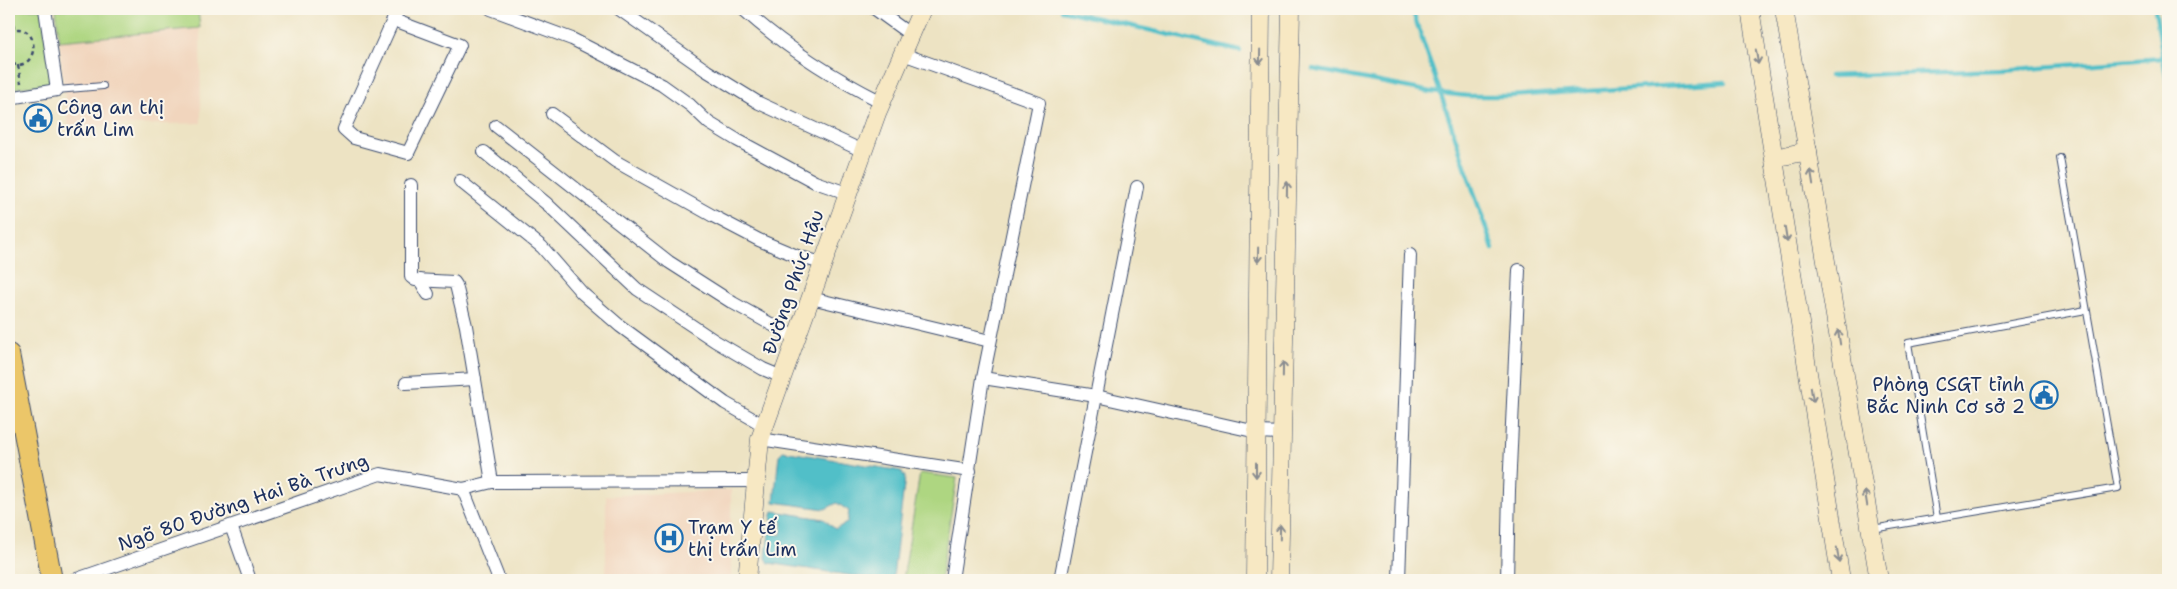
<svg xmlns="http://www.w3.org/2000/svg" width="2177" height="589" viewBox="0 0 2177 589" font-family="'Shantell Sans',sans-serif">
  <rect width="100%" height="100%" fill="#fbf7ec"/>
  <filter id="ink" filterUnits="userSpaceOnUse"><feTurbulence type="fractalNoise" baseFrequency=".02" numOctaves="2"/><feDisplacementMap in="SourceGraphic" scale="10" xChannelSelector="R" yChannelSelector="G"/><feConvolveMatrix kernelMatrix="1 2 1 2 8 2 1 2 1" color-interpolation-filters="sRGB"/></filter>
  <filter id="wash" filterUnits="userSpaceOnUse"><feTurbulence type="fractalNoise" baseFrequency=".0096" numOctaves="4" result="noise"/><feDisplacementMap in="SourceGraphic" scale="20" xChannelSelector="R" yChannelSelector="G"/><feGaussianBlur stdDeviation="1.12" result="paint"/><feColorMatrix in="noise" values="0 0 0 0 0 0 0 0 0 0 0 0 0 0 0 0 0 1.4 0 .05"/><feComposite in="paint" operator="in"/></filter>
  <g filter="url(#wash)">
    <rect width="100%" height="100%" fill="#ede3c3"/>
    <g fill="#f1d5bd">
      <polygon points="200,28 201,123 68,127 59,41"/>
      <polygon points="731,490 731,580 606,580 606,496"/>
    </g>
    <g fill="#aed681" stroke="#648270">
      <polygon points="9,9 42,9 51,83 9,89"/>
      <polygon points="56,9 198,9 200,28 59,41"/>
      <polygon points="920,473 957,478 940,580 903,580"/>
    </g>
    <polygon fill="#51bfc8" stroke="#367793" points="783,451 901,471 905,477 893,577 888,580 881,580 769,563 766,558 769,533 781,535 783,521 771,520 773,511 824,519 835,529 847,523 849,511 837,503 825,509 774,502 779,455"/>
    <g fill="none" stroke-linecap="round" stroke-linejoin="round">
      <g stroke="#51bfc8" stroke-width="4.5">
        <polyline points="1412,9 1493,249"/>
        <polyline points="2155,9 2168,89"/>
        <polyline points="1062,10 1240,51"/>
        <polyline points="1313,69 1431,92 1467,96 1510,96 1725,82"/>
        <polyline points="1830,76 2002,70 2163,58"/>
      </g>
    </g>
  </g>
  <g filter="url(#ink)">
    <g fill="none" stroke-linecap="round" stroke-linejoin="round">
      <g stroke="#3a4a6d" stroke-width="8">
        <g id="lane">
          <polyline points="57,90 103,86"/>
          <polyline points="1937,518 1908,343 2086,310"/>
          <polyline points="1872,529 2118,488 2060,158"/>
        </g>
      </g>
      <g stroke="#3a4a6d" stroke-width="14">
        <g id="street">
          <polyline points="491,9 572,39 662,85 690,105 709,123 737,140 815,182 847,193"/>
          <polyline points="619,9 707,71 759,103 863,151"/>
          <path d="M743 9C784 46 832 77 882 102"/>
          <polyline points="875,9 911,35"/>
          <polyline points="394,20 460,45 408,153 354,138 344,129 398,9"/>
          <polyline points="903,54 1039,103 983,378 952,580"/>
          <polyline points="9,98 57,90 45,9"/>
          <polyline points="552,114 615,161 713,216 759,240 797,256 822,263"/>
          <polyline points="496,126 669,262 733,303 796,338"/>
          <polyline points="484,152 547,204 637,289 715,341 763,369 782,377"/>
          <polyline points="460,181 542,247 582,293 620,326 725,403 765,426"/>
          <polyline points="411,185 411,277 415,280 454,282 456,285 466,326 492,482"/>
          <polyline points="420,280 428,294"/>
          <polyline points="811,298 990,341"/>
          <polyline points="983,378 1096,396 1257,432 1281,433"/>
          <polyline points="406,383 475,379"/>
          <polyline points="760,439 970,471"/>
          <polyline points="463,489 499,580"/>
          <polyline points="231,526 250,580"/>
          <polyline points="74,580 380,474 463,489 492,482 756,481"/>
          <polyline points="1060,580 1137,187"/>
          <polyline points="1399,580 1410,255"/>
          <polyline points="1507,580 1509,490 1519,270"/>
        </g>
      </g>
      <g stroke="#3a4a6d" stroke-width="19">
        <g id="secondary">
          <polyline points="1750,9 1841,580"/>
          <polyline points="1784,9 1879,580"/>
          <polyline points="1774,158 1808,151"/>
          <polyline points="747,580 760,439 877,113 922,9"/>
          <polyline points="1255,580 1261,9"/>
          <polyline points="1279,580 1291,9"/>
        </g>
      </g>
      <g stroke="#3a4a6d" stroke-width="22">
        <polyline id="primary" points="9,354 52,580"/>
      </g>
      <g stroke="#3a4a6d" stroke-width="2.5" stroke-dasharray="4 4" stroke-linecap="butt">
        <polyline points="11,9 14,30"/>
        <path d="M9 31C42 18 41 76 9 63"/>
        <polyline points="18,65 21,83"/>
      </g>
      <use href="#lane" stroke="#fff" stroke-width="6"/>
      <use href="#street" stroke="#fff" stroke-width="12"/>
      <use href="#secondary" stroke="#f7e8c3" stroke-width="18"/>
      <use href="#primary" stroke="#ebc669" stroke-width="20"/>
    </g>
    <defs><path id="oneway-shaft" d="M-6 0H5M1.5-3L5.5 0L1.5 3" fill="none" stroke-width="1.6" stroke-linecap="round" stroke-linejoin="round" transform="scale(1.25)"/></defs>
    <g stroke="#898c90">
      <use href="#oneway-shaft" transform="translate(1260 57) rotate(91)"/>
      <use href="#oneway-shaft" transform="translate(1757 57) rotate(81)"/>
      <use href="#oneway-shaft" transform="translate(1812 177) rotate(-99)"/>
      <use href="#oneway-shaft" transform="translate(1287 189) rotate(-89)"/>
      <use href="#oneway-shaft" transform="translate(1786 235) rotate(81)"/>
      <use href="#oneway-shaft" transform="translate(1258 255) rotate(91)"/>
      <use href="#oneway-shaft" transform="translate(1839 337) rotate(-99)"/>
      <use href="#oneway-shaft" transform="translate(1283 369) rotate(-89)"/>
      <use href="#oneway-shaft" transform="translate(1812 395) rotate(81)"/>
      <use href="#oneway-shaft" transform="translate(1256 470) rotate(90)"/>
      <use href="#oneway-shaft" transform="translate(1866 498) rotate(-99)"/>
      <use href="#oneway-shaft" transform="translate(1280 532) rotate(-89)"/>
      <use href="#oneway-shaft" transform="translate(1838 555) rotate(81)"/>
    </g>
  </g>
  <defs>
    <g id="civic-ring" transform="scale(1.4375)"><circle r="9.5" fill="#fbf7ec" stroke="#1f6fb2" stroke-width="1.5"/><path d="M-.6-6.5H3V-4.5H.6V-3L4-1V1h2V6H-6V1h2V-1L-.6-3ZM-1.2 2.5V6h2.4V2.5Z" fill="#1f6fb2"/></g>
    <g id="hospital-ring" transform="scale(1.4375)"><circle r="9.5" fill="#fbf7ec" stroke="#1f6fb2" stroke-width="1.5"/><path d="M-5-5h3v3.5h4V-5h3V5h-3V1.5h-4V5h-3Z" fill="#1f6fb2"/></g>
  </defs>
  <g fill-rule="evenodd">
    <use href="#civic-ring" x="38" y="118"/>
    <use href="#civic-ring" x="2044" y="395"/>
    <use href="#hospital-ring" x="669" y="538"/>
  </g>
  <g text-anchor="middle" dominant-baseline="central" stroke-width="4" stroke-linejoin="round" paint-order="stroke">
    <g font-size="19" fill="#1b2f5e" stroke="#fbf7ec" text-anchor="start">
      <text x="57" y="107">Công an thị<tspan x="57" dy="22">trấn Lim</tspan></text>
      <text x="2025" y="384" text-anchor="end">Phòng CSGT tỉnh<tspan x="2025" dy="22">Bắc Ninh Cơ sở 2</tspan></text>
      <text x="688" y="527">Trạm Y tế<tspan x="688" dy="22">thị trấn Lim</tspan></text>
    </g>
    <g font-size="19" fill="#1b2f5e" stroke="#fbf7ec">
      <text transform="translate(793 282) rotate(-71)">Đường Phúc Hậu</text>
      <text transform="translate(243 502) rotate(-19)">Ngõ 80 Đường Hai Bà Trưng</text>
    </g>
  </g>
  <rect width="2177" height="589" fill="none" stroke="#fbf7ec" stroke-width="30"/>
</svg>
